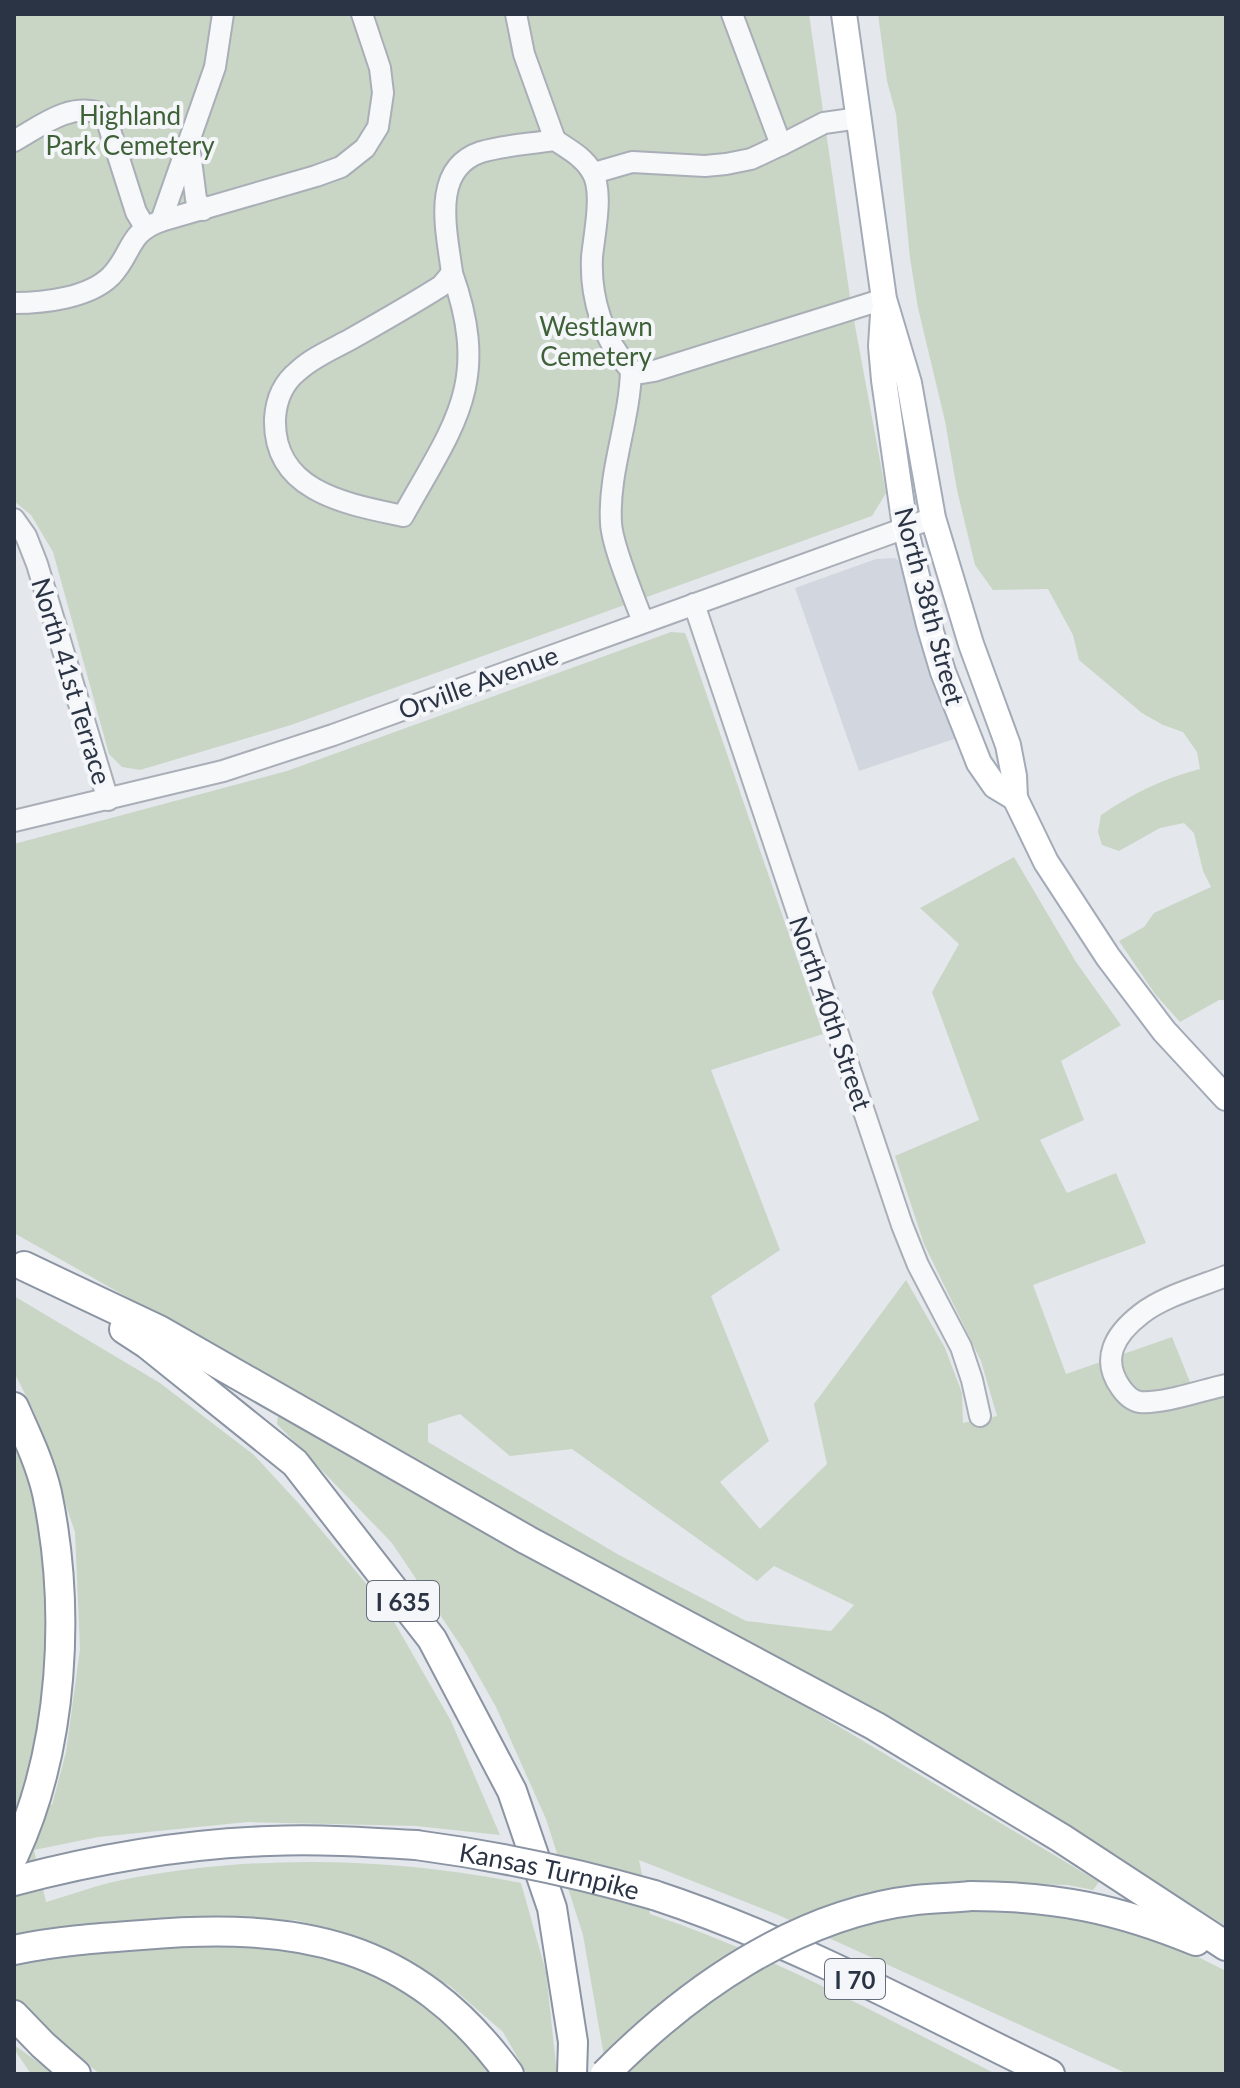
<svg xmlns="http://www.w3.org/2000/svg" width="1240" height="2088" viewBox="0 0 1240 2088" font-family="Lato,sans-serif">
  <rect width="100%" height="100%" fill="#e4e7ec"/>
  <polygon fill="#d2d6de" points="895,558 907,567 957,738 859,771 795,588 876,559"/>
  <g fill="#c9d6c5" fill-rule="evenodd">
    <polygon points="14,14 809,14 851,304 886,493 872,516 291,725 140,770 122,767 109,754 53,552 31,515 14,501"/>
    <path d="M878 14H1226V1000H1219L1180 1022 1155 994 1119 941 1144 927 1154 913 1211 887 1203 871 1194 833 1184 823 1160 828 1119 851 1102 845 1098 832 1101 815C1132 794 1164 778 1200 769L1197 752 1183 732 1163 725 1142 713 1079 660 1073 635 1048 589 993 590 975 565 957 490 945 421 918 308 910 258 896 114 887 81Z"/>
    <path d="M671 632 685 633 690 646 823 1034 711 1070 780 1250 711 1296 769 1441 720 1482 760 1529 827 1464 814 1404 906 1280 945 1348 962 1393 963 1423 997 1416 981 1361 924 1244 895 1156 979 1120 932 992 959 944 920 908 1014 857 1076 962 1121 1025 1061 1061 1084 1120 1040 1140 1067 1193 1116 1173 1146 1243 1033 1285 1066 1374 1172 1337 1190 1382 1226 1378V1926L932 1742 539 1531 14 1233V844L287 771ZM460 1414 510 1456 572 1449 757 1581 774 1566 854 1605 831 1631 746 1621 619 1555 428 1442V1424Z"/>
    <path d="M14 1296 160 1383 254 1455 301 1506 385 1606 451 1721 500 1835 416 1826 248 1822 98 1837 34 1850 46 1902C71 1895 97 1885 122 1880 252 1854 391 1857 521 1883L546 1972 557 2074H527L503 2032 450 1986 354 1935 295 1920 168 1919 57 1929 167 1944 283 1945 378 1971 433 2012 493 2065 498 2074H100L34 2022 14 1996V1424L46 1542 49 1677 24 1798 52 1805 66 1752 80 1649 75 1532 34 1412 14 1372Z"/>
    <path d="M278 1415 701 1644 1099 1882 1093 1890 1068 1885 969 1883 997 1905 1129 1930 1182 1949 1226 1971V2074H1128L776 1914 639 1860 650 1914C770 1954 883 2017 996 2074H607L583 1935 546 1819 496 1707 465 1652 392 1543 277 1424Z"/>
    <polygon points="14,2045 55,2074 31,2074 14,2049"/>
  </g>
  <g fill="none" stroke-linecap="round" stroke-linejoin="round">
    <g stroke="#a9aeb7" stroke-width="24">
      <g id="minor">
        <polyline points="516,14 524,54 555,140"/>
        <path d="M14 141C41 126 68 103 100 113L108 124 136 212 145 227"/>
        <polyline points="781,145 824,123 859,118"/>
        <polyline points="190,152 196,199 203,210"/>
        <polyline points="594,173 632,162 705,166 726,164 751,159 781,145 732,14"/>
        <polyline points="161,221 316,176 341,167 365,148 378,127 383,93 380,68 362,14"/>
        <path d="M452 273C491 383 455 423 403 516 347 504 273 492 275 419 276 400 283 383 298 371 313 357 333 349 351 339 381 322 411 305 441 286Z"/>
        <path d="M452 273C447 232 430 169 481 152 504 145 531 144 555 140 568 149 584 157 592 172 604 191 594 235 592 257 590 297 603 341 631 370"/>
        <path d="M14 303C44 303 89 298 111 276 133 253 127 233 161 221L215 67 223 14"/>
        <polyline points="14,519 26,536 37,564 108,800"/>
        <polyline points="694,604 902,1225 918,1265 961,1347 972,1380 980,1416"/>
        <path d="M643 622C634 597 612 546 611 523 608 471 630 421 631 370L642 373 654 371 884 299"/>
        <polyline points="14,821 223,771 333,735 933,518"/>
        <path d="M1226 1276C1199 1287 1164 1296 1141 1314 1115 1334 1100 1359 1121 1388 1126 1395 1132 1401 1140 1402 1164 1404 1202 1390 1226 1385"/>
      </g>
    </g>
    <g stroke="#a3abb8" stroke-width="28">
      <g id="major">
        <polyline points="844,14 884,299 909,383 933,518 971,644 1008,745 1014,776 1015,798 1046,862 1108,957 1164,1031 1226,1098"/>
        <polyline points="883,314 881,346 884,380 905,527 929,625 943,672 979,763 995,786 1015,798"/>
      </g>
    </g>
    <g stroke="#8b94a3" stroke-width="32">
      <g id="highway">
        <polyline points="24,1266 159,1330 527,1540 875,1726 1061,1838 1226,1946"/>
        <polyline points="124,1329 147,1344 295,1463 432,1639 512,1791 552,1908 573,2042 572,2074"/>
        <path d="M14 1407C26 1434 40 1463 47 1493 71 1608 64 1747 14 1855"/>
        <path d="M14 1881C97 1859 183 1844 269 1841 318 1839 367 1842 416 1845"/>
        <path d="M654 1895C791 1940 921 2011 1050 2074"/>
        <path d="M971 1896C1055 1896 1118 1909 1196 1941"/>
        <path d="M14 1950C56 1941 99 1938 142 1935 298 1922 412 1941 509 2074"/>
        <polyline points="14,2015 43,2045 76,2074"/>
      </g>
    </g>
    <use href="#minor" stroke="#f7f8fa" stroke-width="20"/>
    <use href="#major" stroke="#fff" stroke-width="24"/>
    <use href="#highway" stroke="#fff" stroke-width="28"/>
    <g stroke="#8b94a3" stroke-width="32" stroke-linecap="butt">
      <g id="highway-bridge">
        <path id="s1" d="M416 1845C499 1856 574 1872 654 1895"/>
        <path d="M605 2074C688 1990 796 1914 916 1900 934 1898 953 1898 971 1896"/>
      </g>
    </g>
    <use href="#highway-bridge" stroke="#fff" stroke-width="28"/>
  </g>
  <g text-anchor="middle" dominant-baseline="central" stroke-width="8" stroke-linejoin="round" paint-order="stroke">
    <g fill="#f4f6f9" stroke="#676e7b" stroke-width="2">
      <rect x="367" y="1581" width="72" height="40" rx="6"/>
      <rect x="825" y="1959" width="60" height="40" rx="6"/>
    </g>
    <g font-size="24" font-weight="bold" fill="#2b3445">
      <text x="403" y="1601">I 635</text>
      <text x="855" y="1979">I 70</text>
    </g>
    <g font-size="26" fill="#3f6138" stroke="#f4f6f9">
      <text x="130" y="115">Highland<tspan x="130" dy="30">Park Cemetery</tspan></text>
      <text x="596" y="326">Westlawn<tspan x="596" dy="30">Cemetery</tspan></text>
    </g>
    <g font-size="26" fill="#2b3445" stroke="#f4f6f9">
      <text transform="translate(930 606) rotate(75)">North 38th Street</text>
      <text transform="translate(72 681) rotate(73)">North 41st Terrace</text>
      <text transform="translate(478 682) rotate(-20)">Orville Avenue</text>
      <text transform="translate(831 1013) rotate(71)">North 40th Street</text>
      <text stroke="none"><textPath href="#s1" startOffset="136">Kansas Turnpike</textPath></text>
    </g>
  </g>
  <rect width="1240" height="2088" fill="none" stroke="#2b3445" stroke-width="32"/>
</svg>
